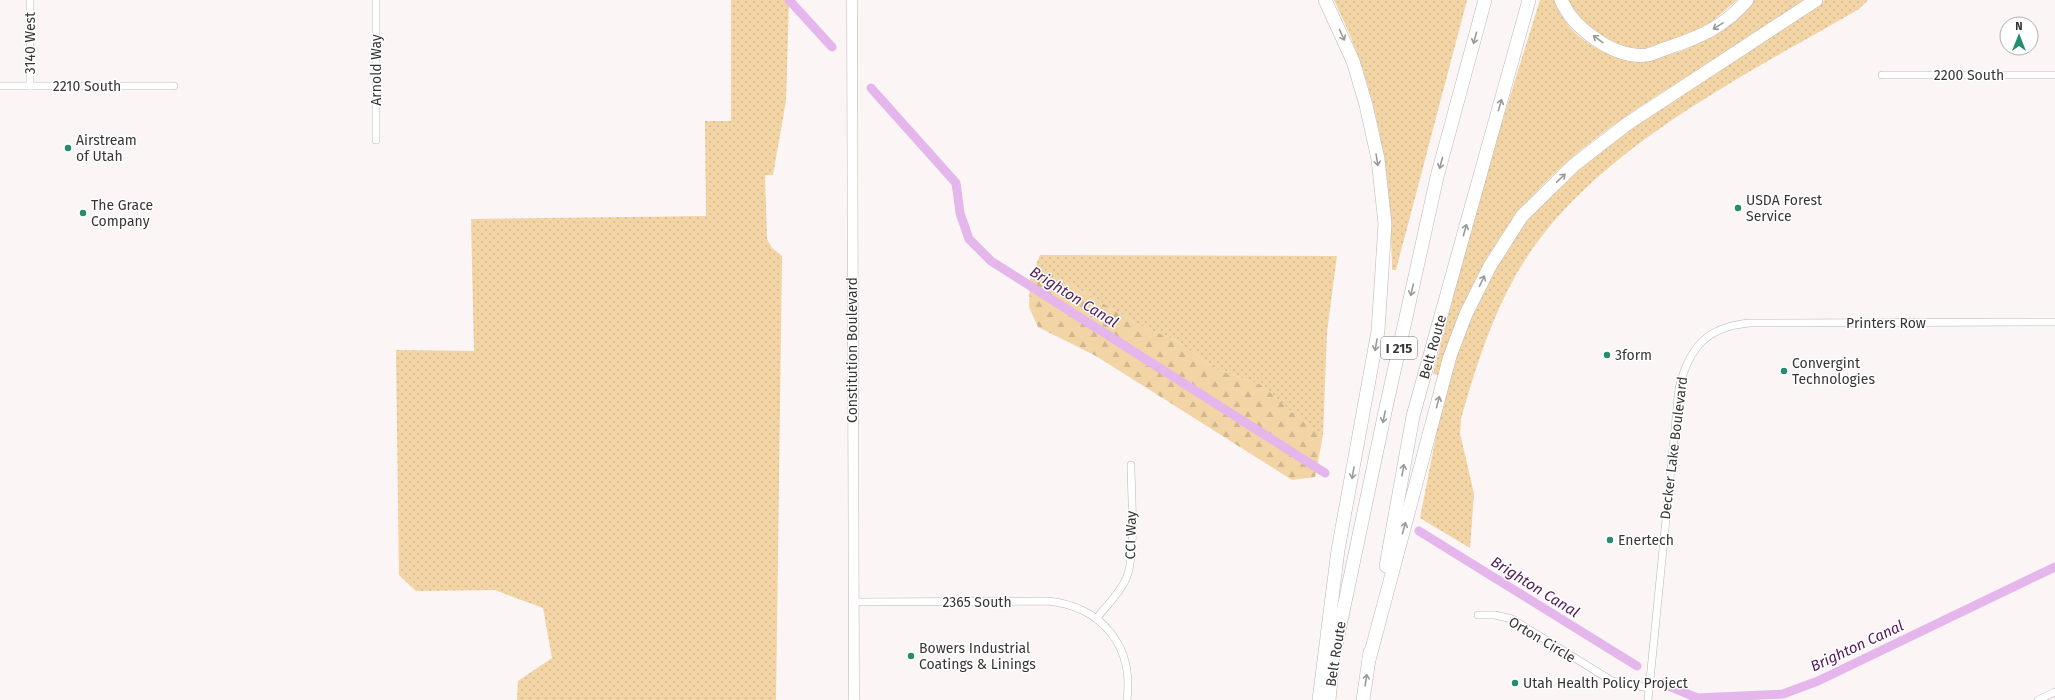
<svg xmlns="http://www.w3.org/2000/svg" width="2055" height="700" viewBox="0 0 2055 700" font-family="'Fira Sans',sans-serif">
  <defs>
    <pattern id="grass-dots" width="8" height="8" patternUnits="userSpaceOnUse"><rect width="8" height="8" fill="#f2d4a5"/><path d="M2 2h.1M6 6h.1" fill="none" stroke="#d0b78f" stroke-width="1.8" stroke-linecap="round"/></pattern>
    <pattern id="forest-firs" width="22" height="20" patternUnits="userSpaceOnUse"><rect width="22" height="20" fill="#f2d4a5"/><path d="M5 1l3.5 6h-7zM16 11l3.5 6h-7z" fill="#d0b78f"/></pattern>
  </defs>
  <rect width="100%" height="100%" fill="#fbf5f5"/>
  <g fill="url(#grass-dots)">
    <polygon points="731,0 789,0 786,101 773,175 765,175 767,239 772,248 782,256 776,700 517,700 518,681 552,658 543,608 495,590 416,591 399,575 396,350 474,351 471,219 706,216 705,121 731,121"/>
    <path d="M1334 0H1467L1396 270H1392C1391 194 1383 119 1355 48 1349 31 1341 16 1334 0Z"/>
    <path d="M1540 0H1554C1577 61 1650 73 1701 41 1715 32 1728 18 1741 8 1743 6 1747 1 1750 0 1758 0 1797 0 1808 0 1769 24 1731 49 1693 73 1609 125 1534 175 1484 263 1464 299 1450 336 1438 375L1433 374 1484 180Z"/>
    <polygon points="1563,0 1737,0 1708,25 1654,49 1632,50 1601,41"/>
    <path d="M1825 0H1868L1859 9C1742 77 1587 152 1517 273 1490 321 1476 367 1461 419L1460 433 1474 494 1470 548 1420 518 1435 441 1441 400 1482 286 1526 217 1559 181 1660 104Z"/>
    <polygon points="1040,255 1337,256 1327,332 1323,435 1295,415 1262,385 1218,370 1175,340 1141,326 1047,270 1030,280"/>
  </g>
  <polygon fill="url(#forest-firs)" points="1047,270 1141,326 1175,340 1218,370 1262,385 1295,415 1323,435 1315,477 1292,480 1096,356 1038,327 1029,307 1030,280"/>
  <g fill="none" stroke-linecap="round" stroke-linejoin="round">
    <g stroke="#e5b6ec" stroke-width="9">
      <polyline points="789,0 832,47"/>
      <polyline points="871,88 956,183 960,213 969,239 991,261 1325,473"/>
      <polyline points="1419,531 1637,666"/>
      <polyline points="1662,683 1697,698 1783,694 1818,681 2055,567"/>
    </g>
    <g stroke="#bcb6b6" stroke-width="8">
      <g id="street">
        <polyline points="30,0 30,86"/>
        <polyline points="376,0 376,140"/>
        <polyline points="1882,75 2055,75"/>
        <polyline points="0,86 174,86"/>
        <path d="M853 602 1047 601C1101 606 1134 645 1127 700"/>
        <polyline points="1478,615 1495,615 1512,619 1612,681 1649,688"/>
        <path d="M1097 618C1106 606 1118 595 1125 581 1137 558 1131 494 1131 465"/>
        <path d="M1648 700 1679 388C1689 348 1706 327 1749 323L2055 322"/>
        <polyline points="2038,700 2055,692"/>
      </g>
    </g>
    <g stroke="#bcb6b6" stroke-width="11">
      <polyline id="secondary" points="852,0 854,700"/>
    </g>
    <g stroke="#bcb6b6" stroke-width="14">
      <g id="highway">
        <path d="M1561 0C1573 28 1614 59 1647 55 1653 54 1661 50 1667 48 1698 38 1726 26 1747 0"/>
        <polyline points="1386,566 1413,416 1529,0"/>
        <polyline points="1369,660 1450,356 1466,314 1490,266 1522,216 1574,165 1627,124 1816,0"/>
        <polyline points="1319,700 1338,550 1378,331 1385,224 1378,159 1366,105 1353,61 1325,0"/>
        <polyline points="1329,700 1333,659 1385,412 1437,177 1485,0"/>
        <polyline points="1363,700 1370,652"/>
      </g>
    </g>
    <use href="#street" stroke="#fff" stroke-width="7"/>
    <use href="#secondary" stroke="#fff" stroke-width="10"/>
    <use href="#highway" stroke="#fff" stroke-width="13"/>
  </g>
  <defs><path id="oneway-shaft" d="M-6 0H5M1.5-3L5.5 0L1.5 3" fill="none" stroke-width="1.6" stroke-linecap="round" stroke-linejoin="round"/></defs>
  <g stroke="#9b9a9a">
    <use href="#oneway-shaft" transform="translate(1718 26) rotate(148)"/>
    <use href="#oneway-shaft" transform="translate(1342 35) rotate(65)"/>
    <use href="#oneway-shaft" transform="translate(1475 38) rotate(105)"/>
    <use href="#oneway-shaft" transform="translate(1598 39) rotate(-144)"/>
    <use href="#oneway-shaft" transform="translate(1500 105) rotate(-74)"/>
    <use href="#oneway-shaft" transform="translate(1377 160) rotate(81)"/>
    <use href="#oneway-shaft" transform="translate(1441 163) rotate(105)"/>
    <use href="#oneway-shaft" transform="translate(1561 178) rotate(-44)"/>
    <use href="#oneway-shaft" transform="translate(1465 230) rotate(-74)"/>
    <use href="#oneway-shaft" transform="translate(1482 281) rotate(-64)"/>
    <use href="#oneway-shaft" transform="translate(1412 290) rotate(103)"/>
    <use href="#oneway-shaft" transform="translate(1376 345) rotate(100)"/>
    <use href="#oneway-shaft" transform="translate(1438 402) rotate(-75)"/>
    <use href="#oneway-shaft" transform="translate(1384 417) rotate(102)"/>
    <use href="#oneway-shaft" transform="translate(1403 470) rotate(-80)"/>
    <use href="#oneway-shaft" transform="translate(1353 473) rotate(100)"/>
    <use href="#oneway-shaft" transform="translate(1404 528) rotate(-75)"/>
    <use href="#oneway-shaft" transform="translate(1366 680) rotate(-81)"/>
  </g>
  <g fill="#248e6c" stroke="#fff" stroke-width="1.5">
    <circle cx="68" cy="148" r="4"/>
    <circle cx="1738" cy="208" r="4"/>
    <circle cx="83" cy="213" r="4"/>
    <circle cx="1607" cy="355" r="4"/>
    <circle cx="1784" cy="371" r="4"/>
    <circle cx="1610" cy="540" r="4"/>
    <circle cx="911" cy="656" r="4"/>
    <circle cx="1515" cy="683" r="4"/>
  </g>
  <g text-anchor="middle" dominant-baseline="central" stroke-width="3" stroke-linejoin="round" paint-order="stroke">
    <rect fill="#fff" stroke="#737272" stroke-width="1" x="1381" y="337" width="36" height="22" rx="3"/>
    <g font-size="13" font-weight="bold" fill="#373535">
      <text x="1399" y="348">I 215</text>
    </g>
    <g font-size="14" fill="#373535" stroke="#fff">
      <text transform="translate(30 43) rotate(-90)">3140 West</text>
      <text transform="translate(376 70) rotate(-90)">Arnold Way</text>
      <text x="1969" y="75">2200 South</text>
      <text x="87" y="86">2210 South</text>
      <text x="1886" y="323">Printers Row</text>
      <text transform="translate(1433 347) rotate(-74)">Belt Route</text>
      <text transform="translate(852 350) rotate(-90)">Constitution Boulevard</text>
      <text transform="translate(1674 448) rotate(-83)">Decker Lake Boulevard</text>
      <text transform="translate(1131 535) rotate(-89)">CCI Way</text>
      <text x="977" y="602">2365 South</text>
      <text transform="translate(1542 640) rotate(31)">Orton Circle</text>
      <text transform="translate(1336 654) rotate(-81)">Belt Route</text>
    </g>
    <g font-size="14" fill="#373535" stroke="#fff" text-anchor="start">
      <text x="76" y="140">Airstream<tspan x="76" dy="16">of Utah</tspan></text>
      <text x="1746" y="200">USDA Forest<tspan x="1746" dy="16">Service</tspan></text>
      <text x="91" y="205">The Grace<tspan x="91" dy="16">Company</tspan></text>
      <text x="1615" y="355">3form</text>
      <text x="1792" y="363">Convergint<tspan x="1792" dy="16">Technologies</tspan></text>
      <text x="1618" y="540">Enertech</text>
      <text x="919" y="648">Bowers Industrial<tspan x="919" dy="16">Coatings &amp; Linings</tspan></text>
      <text x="1523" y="683">Utah Health Policy Project</text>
    </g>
    <g font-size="15" font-style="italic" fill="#511b5a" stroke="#fff">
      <text transform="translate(1074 297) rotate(32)">Brighton Canal</text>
      <text transform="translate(1535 587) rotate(32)">Brighton Canal</text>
      <text transform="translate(1857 646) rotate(-25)">Brighton Canal</text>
    </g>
  </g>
  <g transform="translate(2019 36)"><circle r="19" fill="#ffffff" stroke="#afaeae"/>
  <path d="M0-3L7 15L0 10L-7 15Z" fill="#248e6c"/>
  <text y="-6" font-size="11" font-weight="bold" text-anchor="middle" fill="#373535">N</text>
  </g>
</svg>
